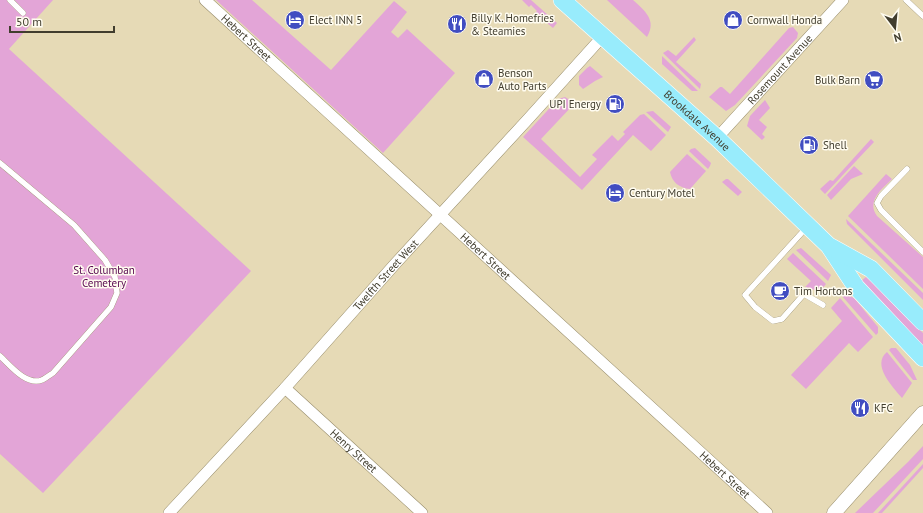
<svg xmlns="http://www.w3.org/2000/svg" width="923" height="513" viewBox="0 0 923 513" font-family="'PT Sans',sans-serif">
  <rect width="100%" height="100%" fill="#e6dab6"/>
  <g fill="#e3a5d7">
    <polygon points="0,0 53,0 9,49 251,271 43,493 0,454"/>
    <polygon points="216,0 252,0 331,70 394,1 407,12 391,32 398,38 407,29 455,73 383,153"/>
    <polygon points="522,0 531,0 557,23 553,28 535,13 537,11 531,5 529,7"/>
    <path d="M607 0H633C645 11 657 20 647 37Z"/>
    <polygon points="793,27 798,33 797,38 735,105 726,111 709,97 720,87 722,87 730,94 789,28"/>
    <polygon points="694,37 696,40 676,62 701,84 700,89 663,53 668,50 676,56"/>
    <polygon points="662,56 698,91 692,91 662,64"/>
    <polygon points="590,66 603,77 595,81 583,89 579,85 579,76 587,68"/>
    <polygon points="565,97 573,102 573,105 541,139 580,177 597,159 592,155 612,135 618,141 625,134 623,132 640,115 644,114 666,135 651,151 633,135 582,190 523,137 558,99"/>
    <polygon points="765,100 770,108 759,120 767,127 762,134 765,137 762,140 747,126 750,116"/>
    <polygon points="653,111 671,127 668,132 646,112"/>
    <polygon points="871,139 874,142 825,194 820,189 830,180 833,181"/>
    <polygon points="695,148 711,163 710,166 708,169 689,151 691,149"/>
    <path d="M687 154 706 171 690 189C679 188 672 182 670 172Z"/>
    <polygon points="854,166 863,174 851,179 831,200 827,195"/>
    <path d="M886 174 892 179C882 189 866 201 877 216L923 257V289L848 216Z"/>
    <polygon points="726,179 728,179 742,192 738,196 722,182"/>
    <polygon points="846,219 923,293 923,300 847,224"/>
    <polygon points="801,248 831,275 828,281 796,250"/>
    <path d="M793 253 826 284 820 291C815 292 811 287 805 287L811 281 787 259Z"/>
    <polygon points="866,277 876,285 923,333 923,347 861,281"/>
    <polygon points="847,295 854,298 878,327 878,333 876,335 842,296"/>
    <polygon points="840,298 873,337 858,352 849,343 806,389 791,375 842,321 831,308"/>
    <polygon points="891,348 896,348 910,365 917,380 913,380 889,350"/>
    <path d="M887 352 912 383 902 398C893 387 871 365 887 352Z"/>
    <polygon points="923,446 923,459 873,513 855,513 908,462"/>
    <polygon points="923,464 923,468 882,513 878,513"/>
  </g>
  <g fill="none" stroke-linecap="round" stroke-linejoin="round">
    <g stroke="#978c6a" stroke-width="6">
      <g id="service">
        <polyline points="10,0 23,13"/>
        <polyline points="906,0 923,16"/>
        <path d="M0 163 74 225 105 260 115 277 117 293 111 307 53 373C50 375 46 378 42 380 26 386 10 365 0 356"/>
        <polyline points="907,169 881,196 877,203 881,210 923,252"/>
        <polyline points="807,227 745,295 755,307 773,321 782,319 804,294 823,305"/>
      </g>
    </g>
    <g stroke="#978c6a" stroke-width="12">
      <g id="minor">
        <path id="s1" d="M205 0 767 513"/>
        <path id="s2" d="M717 138 843 0"/>
        <path id="s3" d="M285 388 422 513"/>
        <path id="s4" d="M169 513 285 388 395 264 529 118 603 36"/>
      </g>
    </g>
    <g stroke="#978c6a" stroke-width="15">
      <polyline id="tertiary" points="834,513 923,413"/>
    </g>
    <g stroke="#fff" stroke-width="18">
      <g id="primary">
        <path id="s5" d="M562 0 717 138 829 246 856 287 923 358"/>
        <polyline points="831,247 871,269 923,322"/>
      </g>
    </g>
    <use href="#service" stroke="#fff" stroke-width="5.5"/>
    <use href="#minor" stroke="#fff" stroke-width="11"/>
    <use href="#tertiary" stroke="#fff" stroke-width="14"/>
    <use href="#primary" stroke="#98ecfc" stroke-width="17"/>
  </g>
  <defs>
    <g id="hotel-disc" transform="scale(1)"><circle r="9.5" fill="#414dc1" stroke="#fffcf0"/><path d="M-6-4.5h1.5V1H6V5H4.5V3h-9V5H-6ZM-4 0a1.8 1.8 0 1 1 3.6 0ZM.5 0V-2.5h3Q6-2.5 6 0Z" fill="#fff"/></g>
    <g id="shop-disc" transform="scale(1)"><circle r="9.5" fill="#414dc1" stroke="#fffcf0"/><path d="M-5-2.5h2.3a2.7 3.5 0 0 1 5.4 0H5L5.5 6h-11ZM-1.5-2.5h3a1.5 2.3 0 0 0-3 0Z" fill="#fff"/></g>
    <g id="restaurant-disc" transform="scale(1)"><circle r="9.5" fill="#414dc1" stroke="#fffcf0"/><path d="M-5-6h1v4h1v-4h1v4h1v-4h1v5L-1.5 .5V6h-2V.5L-5-1ZM5-6V6H3V1.5H1.5Q1.5-4 5-6Z" fill="#fff"/></g>
    <g id="supermarket-disc" transform="scale(1)"><circle r="9.5" fill="#414dc1" stroke="#fffcf0"/><path d="M-6-5.5h2.5l.6 2H6L4.5 2H-2.5L-4.4-4H-6ZM-1.5 3.2a1.3 1.3 0 1 0 .1 0ZM3 3.2a1.3 1.3 0 1 0 .1 0Z" fill="#fff"/></g>
    <g id="fuel-disc" transform="scale(1)"><circle r="9.5" fill="#414dc1" stroke="#fffcf0"/><path d="M-5.5-6h7V0h2V4h1.3V-2.5L3-4.5l.8-.8L6-3V5H2.5V1h-1V6h-7ZM-4.2-4.7v3.2H.2V-4.7Z" fill="#fff"/></g>
    <g id="cafe-disc" transform="scale(1)"><circle r="9.5" fill="#414dc1" stroke="#fffcf0"/><path d="M-5.5-4.5H6V0H3Q3 3.5 0 3.5H-2.5Q-5.5 3.5-5.5 0ZM3-3.2v2h1.7v-2ZM-6 4.5H4V6H-6Z" fill="#fff"/></g>
  </defs>
  <g fill-rule="evenodd">
    <use href="#hotel-disc" x="295" y="20"/>
    <use href="#shop-disc" x="733" y="20"/>
    <use href="#restaurant-disc" x="457" y="24"/>
    <use href="#shop-disc" x="484" y="79"/>
    <use href="#supermarket-disc" x="874" y="80"/>
    <use href="#fuel-disc" x="615" y="104"/>
    <use href="#fuel-disc" x="809" y="145"/>
    <use href="#hotel-disc" x="615" y="193"/>
    <use href="#cafe-disc" x="780" y="291"/>
    <use href="#restaurant-disc" x="860" y="408"/>
  </g>
  <g text-anchor="middle" dominant-baseline="central" stroke-width="3" stroke-linejoin="round" paint-order="stroke">
    <g font-size="11" fill="#413d2e" stroke="#fffcf0" text-anchor="start">
      <text x="471" y="18">Billy K. Homefries<tspan x="471" dy="13">&amp; Steamies</tspan></text>
      <text x="309" y="20">Elect INN 5</text>
      <text x="747" y="20">Cornwall Honda</text>
      <text x="498" y="73">Benson<tspan x="498" dy="13">Auto Parts</tspan></text>
      <text x="860" y="80" text-anchor="end">Bulk Barn</text>
      <text x="601" y="104" text-anchor="end">UPI Energy</text>
      <text x="823" y="145">Shell</text>
      <text x="629" y="193">Century Motel</text>
      <text x="794" y="291">Tim Hortons</text>
      <text x="874" y="408">KFC</text>
    </g>
    <g font-size="11" fill="#413d2e" stroke="#fffcf0">
      <text stroke="none"><textPath href="#s1" startOffset="56">Hebert Street</textPath></text>
      <text stroke="none"><textPath href="#s2" startOffset="93">Rosemount Avenue</textPath></text>
      <text stroke="none"><textPath href="#s5" startOffset="181">Brookdale Avenue</textPath></text>
      <text stroke="none"><textPath href="#s1" startOffset="380">Hebert Street</textPath></text>
      <text stroke="none"><textPath href="#s4" startOffset="322">Twelfth Street West</textPath></text>
      <text stroke="none"><textPath href="#s3" startOffset="93">Henry Street</textPath></text>
      <text stroke="none"><textPath href="#s1" startOffset="704">Hebert Street</textPath></text>
    </g>
    <g font-size="11" fill="#56054e" stroke="#fffcf0">
      <text x="104" y="270">St. Columban<tspan x="104" dy="13">Cemetery</tspan></text>
    </g>
  </g>
  <g transform="translate(895 28) rotate(164)" stroke="#fffcf0" stroke-width="3" paint-order="stroke">
  <path d="M0-3L7 15L0 10L-7 15Z" fill="#413d2e"/>
  <text y="-6" font-size="11" font-weight="bold" text-anchor="middle" fill="#413d2e">N</text>
  </g>
  <path d="M10 26v6h104v-6" fill="none" stroke="#413d2e" stroke-width="2"/>
  <text x="16" y="26" font-size="12" fill="#413d2e" stroke="#fffcf0" stroke-width="3" paint-order="stroke">50 m</text>
</svg>
